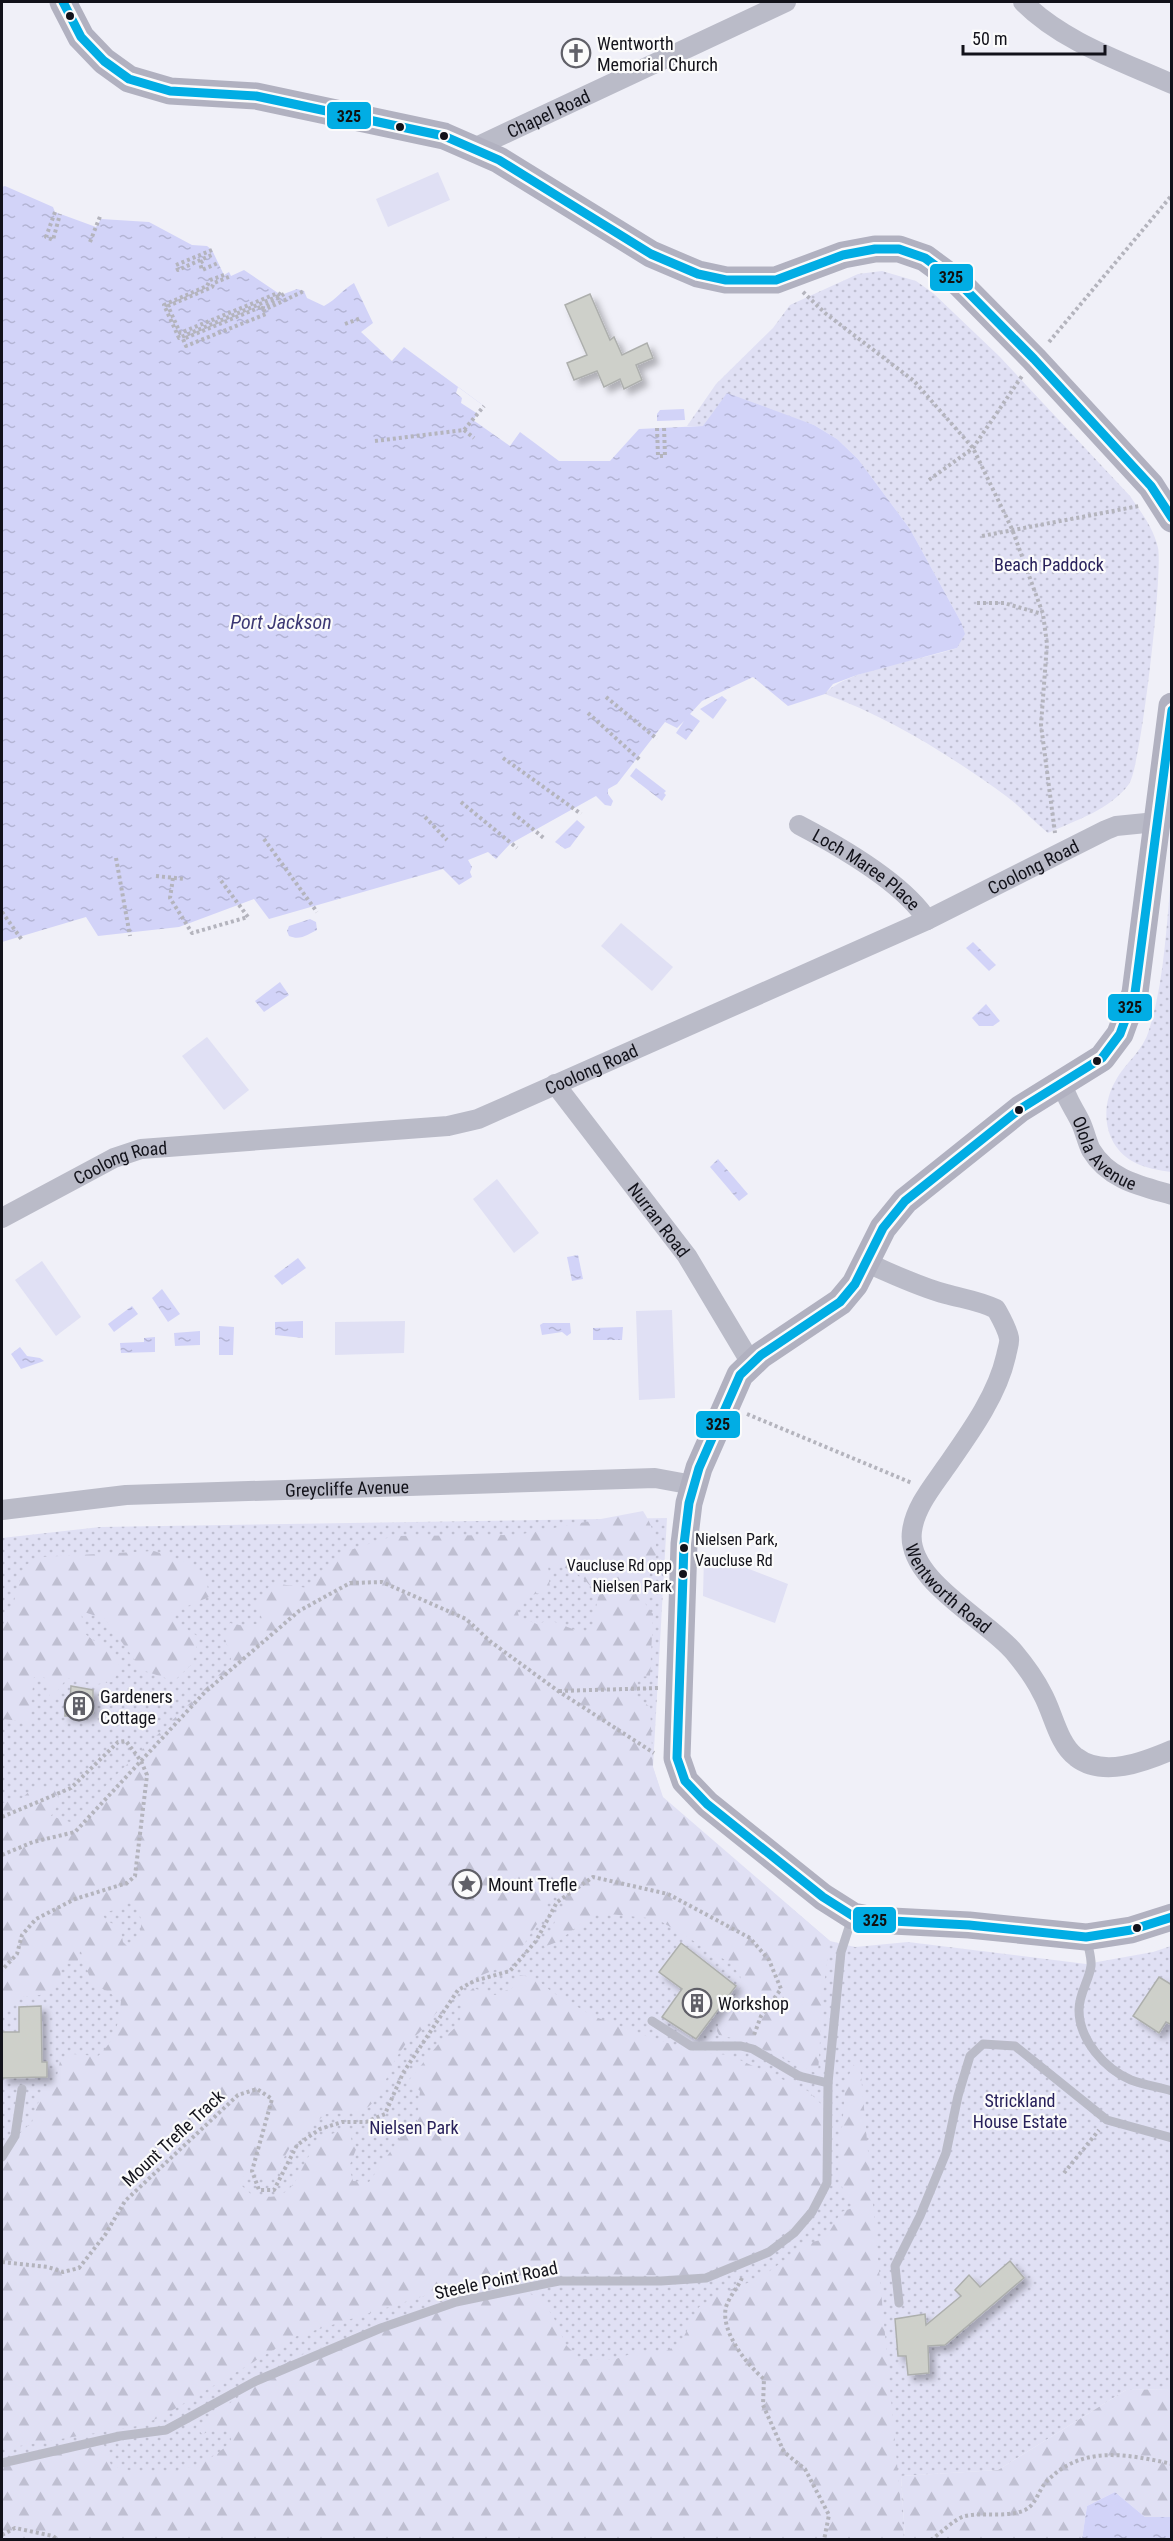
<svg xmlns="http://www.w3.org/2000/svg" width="1173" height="2541" viewBox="0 0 1173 2541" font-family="'Roboto Condensed',sans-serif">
  <defs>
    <pattern id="green-dots" width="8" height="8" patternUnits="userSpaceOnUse" patternTransform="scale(1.5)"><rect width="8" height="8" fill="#e0e0f4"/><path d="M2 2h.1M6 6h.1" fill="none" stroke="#bfbfd1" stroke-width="1.8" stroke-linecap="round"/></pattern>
    <pattern id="forest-firs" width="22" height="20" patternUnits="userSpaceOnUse" patternTransform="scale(1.5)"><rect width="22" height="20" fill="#e0e0f4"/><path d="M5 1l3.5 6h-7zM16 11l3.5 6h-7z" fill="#bfbfd1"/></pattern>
    <pattern id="water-ripples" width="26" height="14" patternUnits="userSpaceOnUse" patternTransform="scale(1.5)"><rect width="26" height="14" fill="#d2d3f8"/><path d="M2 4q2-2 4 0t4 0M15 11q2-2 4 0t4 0" fill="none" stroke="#b3b4d4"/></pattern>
    <filter id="shadow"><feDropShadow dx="5.5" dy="5.5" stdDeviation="3" flood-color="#0004"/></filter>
  </defs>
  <rect width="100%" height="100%" fill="#f0f0f8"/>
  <g fill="url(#green-dots)">
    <path d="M882 271 916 281 933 293 999 356 1130 496C1141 512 1154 529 1158 548 1163 572 1141 768 1129 784 1110 810 1076 820 1048 833 1033 821 1021 807 1006 796 951 756 889 717 825 694 845 670 923 660 957 648L961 622 910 529 858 459 837 439 814 425 754 405 703 426H687L716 384 773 328 790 305 858 274Z"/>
    <path d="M1171 880V1172C1158 1170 1144 1168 1132 1161 1103 1144 1100 1106 1116 1080 1126 1062 1143 1051 1149 1030 1164 983 1166 929 1171 880Z"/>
    <polygon points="667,1518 653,1767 663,1799 830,1941 855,1947 908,1942 1086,1964 1153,1952 1171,1946 1171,2389 1126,2390 998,2470 901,2476 905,2539 2,2539 2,1538 100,1527"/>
  </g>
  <g fill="url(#forest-firs)" fill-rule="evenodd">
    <path d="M643 1511C654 1528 661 1549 652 1569 643 1591 635 1592 653 1614L650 1676 638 1677 636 1696 650 1707 653 1767 663 1797 830 1941 823 1992 818 2074 744 2041 719 2035 717 2031 720 2014 742 1986 740 1975 730 1963 657 1919 600 1913 587 1919 557 1942 544 1947 556 1919 569 1904 556 1891 546 1900V1910L512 1963 462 1983 419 2033 407 2042 396 2058 377 2099 368 2107 357 2112 326 2114 295 2139 272 2178 264 2181 262 2175 247 2174 240 2180 241 2185 252 2195C259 2195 270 2198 276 2196 309 2188 297 2137 349 2129L352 2142 357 2147 349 2167 353 2181 369 2182 404 2132 416 2133 420 2091 409 2080 441 2041 460 2023 463 1998 473 1988 495 1995 512 1988 520 1975 535 1978 552 1992 593 2016 643 2035 696 2052 729 2055 808 2091 823 2106 824 2180 812 2204 797 2225 759 2250 718 2269 686 2276 549 2273 502 2278 446 2289 297 2336 166 2414 143 2425 2 2449V2150L32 2122 41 2094 57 2076 60 2061 72 2054 98 2056C115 2041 119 2023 121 2001L107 1991 92 1984 80 1949 77 1965 61 1962 60 1985 40 1995 18 1997 2 2015V1803L22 1798 32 1789 53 1787 60 1801 51 1816 73 1823 112 1779 225 1669 231 1659 224 1635 230 1623 244 1626 263 1623 257 1602 272 1583 308 1588 341 1553 393 1536 517 1535ZM548 1565C571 1566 586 1577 598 1597L593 1624 585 1634 550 1620 537 1624 519 1617 516 1604 525 1597 550 1590ZM133 1900 142 1921 138 1942 129 1948 123 1942 120 1927 107 1921 101 1913 115 1910Z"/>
    <polygon points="154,1551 186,1562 206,1576 209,1597 169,1614 177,1623 199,1637 192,1664 174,1681 142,1670 105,1619 81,1611 84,1633 114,1656 121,1668 112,1682 98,1684 67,1678 51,1700 44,1677 34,1677 29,1722 2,1719 2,1626 12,1608 24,1566 41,1557"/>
    <path d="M859 2054 904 2539 2 2540V2462L104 2445 111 2465C149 2481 203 2473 231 2441L230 2430 223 2428 202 2434 196 2427 295 2357 453 2303 518 2288 539 2298 553 2316 566 2345 580 2359 613 2360 636 2352 662 2353 680 2344 699 2307 719 2294 760 2278 808 2243 825 2239 841 2212 855 2207 845 2196 838 2174 846 2081Z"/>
    <polygon points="1171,2389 1171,2517 1145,2517 1115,2492 1087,2506 1082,2539 905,2539 901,2476 998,2470 1126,2390"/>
  </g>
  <g fill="#e0e0f4">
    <polygon points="438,172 450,200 388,227 376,199"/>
    <polygon points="621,923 673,967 652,991 601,946"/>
    <polygon points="207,1037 249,1090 224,1110 182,1056"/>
    <polygon points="497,1179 539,1233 514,1253 473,1199"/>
    <polygon points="42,1261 81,1317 56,1336 15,1280"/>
    <polygon points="672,1310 675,1398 639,1400 636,1311"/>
    <polygon points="405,1321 404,1353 335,1355 335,1322"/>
    <polygon points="704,1557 718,1557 788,1584 775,1623 703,1596"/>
  </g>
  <g fill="url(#water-ripples)">
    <path d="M5 186 53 207 55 212 96 227 101 219 149 222 192 245 207 246 212 250 224 275 229 272 231 276 244 270 281 295 297 289 304 291 307 298 324 306C337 299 342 290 354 283L373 323 361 332 392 361 404 347 484 406 473 420 510 446 520 432 559 461H610L639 429 703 426 727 393 814 425 837 439 858 459 910 529 961 622 965 634 957 648 857 675 833 684 825 694 788 706 753 677 702 701 690 714 700 721 686 740 676 733 684 721 677 728 665 722 617 784 608 789V794L613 801 611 806 605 805 596 796 510 844 496 859 488 852 468 860 472 867 470 872 472 877 459 885 443 869 269 919 254 899 179 927 98 936 86 917 2 942V187Z"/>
    <polygon points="684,409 685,420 657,421 657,414 660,410"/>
    <polygon points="722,696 727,700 713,719 700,709"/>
    <polygon points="636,768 666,791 664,793 666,795 662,801 630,776"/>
    <polygon points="577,820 585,827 570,847 565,849 555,842"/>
    <path d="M310 919 316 922 317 930C308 934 301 941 289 936L287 931 289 926Z"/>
    <polygon points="973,942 996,965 989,971 966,948"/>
    <polygon points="280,982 289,995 264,1012 255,1001"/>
    <polygon points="986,1004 1000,1021 993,1026 979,1026 972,1018"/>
    <polygon points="718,1159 748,1194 739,1201 710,1167"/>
    <polygon points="578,1255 583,1279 572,1281 567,1257"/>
    <polygon points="298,1258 306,1268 282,1285 274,1276"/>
    <polygon points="162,1289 180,1314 168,1322 152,1298"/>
    <polygon points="132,1306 138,1314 114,1332 108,1324"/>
    <polygon points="303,1321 303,1338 275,1335 275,1322"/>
    <polygon points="543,1323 570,1323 571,1333 567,1336 562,1332 542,1335 540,1325"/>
    <polygon points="219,1326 234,1327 233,1355 219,1355"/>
    <polygon points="623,1327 622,1340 593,1340 593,1328"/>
    <polygon points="200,1331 200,1345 175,1346 174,1333"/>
    <polygon points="155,1337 155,1352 121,1353 120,1343 144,1342 144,1338"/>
    <polygon points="20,1347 27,1356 40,1358 44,1361 21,1369 11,1354"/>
    <polygon points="1115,2492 1145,2517 1171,2517 1171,2539 1082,2539 1087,2506"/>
  </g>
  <polygon fill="#f0f0f8" points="458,387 484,406 478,414 461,403 462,398 456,393"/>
  <g fill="#ced0ca" stroke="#adafad" stroke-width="1.5" filter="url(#shadow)">
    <polygon points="590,294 610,340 614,337 622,355 647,343 653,358 636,365 642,380 624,389 620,379 604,387 597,371 574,380 567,363 587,355 565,305"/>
    <polygon points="71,1686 93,1690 93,1713 86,1713 85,1716 65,1716 65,1700 70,1700"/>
    <polygon points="681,1943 736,1986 696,2039 662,2017 682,1989 659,1972"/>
    <polygon points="1159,1977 1172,1985 1172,2025 1166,2022 1159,2033 1133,2016"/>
    <polygon points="41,2006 42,2062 47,2062 47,2077 2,2078 2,2032 19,2032 19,2007"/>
    <polygon points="1010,2261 1024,2278 945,2345 928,2346 929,2373 908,2375 906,2356 898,2356 895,2319 925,2314 926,2325 961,2296 955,2290 969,2275 980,2287"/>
  </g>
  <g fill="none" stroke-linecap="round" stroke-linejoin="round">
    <g stroke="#b4b4bd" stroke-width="4" stroke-dasharray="3 3" stroke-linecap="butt">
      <polyline points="55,212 46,237 53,240 60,214"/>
      <polyline points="90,242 101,214"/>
      <polyline points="212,250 176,265 178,270 214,254"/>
      <polyline points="203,261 200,263 202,270 218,263"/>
      <polyline points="224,275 210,280 207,286 164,305 179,338 281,295 278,293 180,333 168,306 212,287 214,283 231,276"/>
      <polyline points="803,292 825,313 914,381 973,448 1012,529 1043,614 1047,644 1041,725 1055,833"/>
      <polyline points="284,294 263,308 263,306 183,339 186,346 266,314 264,310 304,291"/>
      <polyline points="345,324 361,318"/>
      <polyline points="1049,342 1172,195"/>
      <polyline points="657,428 658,456 665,456 664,427"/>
      <polyline points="464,430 474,438"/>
      <polyline points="375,441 464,430 484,406"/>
      <polyline points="929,480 973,448 1022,376"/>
      <polyline points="982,536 1139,506"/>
      <polyline points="977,603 1004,603 1042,614"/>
      <polyline points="606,697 657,739"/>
      <polyline points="588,713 640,760"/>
      <polyline points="503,758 581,814"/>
      <polyline points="461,802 517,848"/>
      <polyline points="513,813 545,839"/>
      <polyline points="425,817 447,840"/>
      <polyline points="264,839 317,912"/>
      <polyline points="116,858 130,936"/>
      <polyline points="156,876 185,879"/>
      <polyline points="173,878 170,898 192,933 248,917 219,878"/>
      <polyline points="2,912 22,940"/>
      <polyline points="747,1414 912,1483"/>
      <polyline points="559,1691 659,1688"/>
      <polyline points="2,1817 71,1788 118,1742 126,1741 141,1761 147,1775 135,1876 127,1883 75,1899 36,1919 22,1935 17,1954 2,1970"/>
      <polyline points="2,1855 33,1842 75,1832 205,1692 299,1611 350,1583 382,1582 466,1619 491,1642 558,1691 654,1753"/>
      <polyline points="1064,2173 1099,2130"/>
      <polyline points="2,2262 48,2267 63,2272 79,2268 105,2235 125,2201 238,2095 257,2089 272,2099 252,2171 259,2190 274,2190 297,2145 320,2129 342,2122 366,2122 385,2114 403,2073 458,1990 474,1981 510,1971 536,1941 557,1902 593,1877 668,1894 750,1938 769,1960 781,1989 761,2016 754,2035"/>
      <path d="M742 2278C738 2287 729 2297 726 2307 720 2331 747 2365 764 2379L763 2405 784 2452 805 2469 829 2515 824 2540"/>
      <polyline points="2,2535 15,2528 53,2536 58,2540"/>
      <path d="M931 2540C941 2533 954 2519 965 2516 984 2512 1007 2518 1025 2510 1037 2504 1038 2490 1047 2481 1082 2445 1127 2454 1172 2464"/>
    </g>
    <g stroke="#babbc8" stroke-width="9">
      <path d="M1087 1939C1088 1947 1092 1959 1091 1966 1089 1981 1079 1993 1079 2010 1079 2040 1105 2069 1131 2080 1144 2085 1159 2087 1172 2091"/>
      <polyline points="652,2021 691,2046 741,2046 753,2049 799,2076 828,2083"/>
      <polyline points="2,2157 15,2136 22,2089"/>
      <polyline points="899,2303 895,2266 920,2216 946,2153 958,2096 970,2056 983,2044 1015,2046 1107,2120 1172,2138"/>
      <polyline points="2,2463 120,2436 166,2430 256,2381 381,2328 456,2302 559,2281 661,2281 706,2278 769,2252 794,2233 812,2212 827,2183 828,2083 841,1952 852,1918"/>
    </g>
    <g stroke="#babbc8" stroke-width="20">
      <path d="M1023 2C1063 42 1121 61 1172 84"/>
      <path id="s1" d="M474 148 786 2"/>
      <path id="s2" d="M799 825C839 846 903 882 927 920"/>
      <path id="s3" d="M1062 1081C1065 1098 1074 1108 1081 1123 1085 1132 1087 1142 1091 1150 1109 1180 1141 1186 1172 1195"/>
      <path id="s4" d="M555 1084 687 1256 751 1363"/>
      <path id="s5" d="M2 1218 114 1158 141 1149 448 1126 478 1119 927 920 1106 830 1116 826 1156 822"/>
      <path id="s6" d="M867 1263C893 1274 919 1287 946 1294 964 1299 980 1301 996 1309 1001 1318 1007 1328 1009 1338 1010 1343 1007 1350 1006 1356 997 1396 969 1434 946 1467 933 1486 915 1507 912 1531 905 1580 988 1620 1014 1652 1024 1664 1035 1679 1042 1693 1053 1712 1058 1744 1076 1757 1103 1778 1144 1762 1172 1750"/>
      <path id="s7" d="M2 1510 126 1495 655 1478 693 1485"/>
    </g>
    <g stroke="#b1b1c0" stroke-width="27">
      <polyline points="63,2 81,37 104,61 129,79 170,91 256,96 444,136 499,160 651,254 698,274 726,280 776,280 843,255 875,249 899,249 925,258 959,283 1034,359 1151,486 1172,519"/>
      <polyline points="1172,706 1135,993 1120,1034 1102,1058 1020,1109 905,1201 883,1228 855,1284 840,1302 761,1355 740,1375 699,1468 689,1503 684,1544 677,1758 685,1781 707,1804 823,1897 853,1916 873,1920 969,1925 1086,1937 1131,1930 1172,1917"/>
    </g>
    <g stroke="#fbfbfb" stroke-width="14">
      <g id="bus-1">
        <polyline points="63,2 81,37 104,61 129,79 170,91 256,96 444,136 499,160 651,254 698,274 726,280 776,280 843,255 875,249 899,249 925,258 959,283 1034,359 1151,486 1172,518"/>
        <polyline points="1172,710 1135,993 1120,1034 1102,1058 1020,1109 905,1201 883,1228 855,1284 840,1302 761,1355 740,1375 699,1468 689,1503 684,1544 677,1758 685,1781 707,1804 823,1897 853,1916 873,1920 969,1925 1086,1937 1131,1930 1172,1917"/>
      </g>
    </g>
    <use href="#bus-1" stroke="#01ade4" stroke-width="9"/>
  </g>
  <defs>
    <g id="church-ring" transform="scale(1.5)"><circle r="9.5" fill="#fbfbfb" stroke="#606068" stroke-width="1.5"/><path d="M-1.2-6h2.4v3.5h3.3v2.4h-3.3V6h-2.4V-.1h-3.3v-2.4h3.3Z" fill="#606068"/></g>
    <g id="building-ring" transform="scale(1.5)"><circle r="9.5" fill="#fbfbfb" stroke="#606068" stroke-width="1.5"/><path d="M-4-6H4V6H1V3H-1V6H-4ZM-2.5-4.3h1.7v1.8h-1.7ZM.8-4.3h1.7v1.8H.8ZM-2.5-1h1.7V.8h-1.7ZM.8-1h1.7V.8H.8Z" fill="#606068"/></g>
    <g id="sight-ring" transform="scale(1.5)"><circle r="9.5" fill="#fbfbfb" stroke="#606068" stroke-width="1.5"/><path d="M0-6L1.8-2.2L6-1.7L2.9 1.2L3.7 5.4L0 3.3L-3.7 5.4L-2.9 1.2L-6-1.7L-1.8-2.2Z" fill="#606068"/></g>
  </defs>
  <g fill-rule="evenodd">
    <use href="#church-ring" x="576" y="53"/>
    <use href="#building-ring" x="79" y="1706"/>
    <use href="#sight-ring" x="467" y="1884"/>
    <use href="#building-ring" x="697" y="2003"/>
  </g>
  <g fill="#12121a" stroke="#fbfbfb" stroke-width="2">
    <circle cx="70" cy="16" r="5"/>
    <circle cx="400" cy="127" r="5"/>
    <circle cx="444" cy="136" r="5"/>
    <circle cx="1097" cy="1061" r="5"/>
    <circle cx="1019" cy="1110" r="5"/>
    <circle cx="684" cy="1548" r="5"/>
    <circle cx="683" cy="1574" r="5"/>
    <circle cx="1137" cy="1928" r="5"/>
  </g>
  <g text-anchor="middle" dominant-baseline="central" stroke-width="4.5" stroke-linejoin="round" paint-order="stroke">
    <g font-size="16" fill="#12121a" stroke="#fbfbfb" text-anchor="start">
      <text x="695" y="1539">Nielsen Park,<tspan x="695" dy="21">Vaucluse Rd</tspan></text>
      <text x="672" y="1565" text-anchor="end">Vaucluse Rd opp<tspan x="672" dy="21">Nielsen Park</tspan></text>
    </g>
    <g font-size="18" fill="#12121a" stroke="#fbfbfb" text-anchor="start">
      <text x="597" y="43">Wentworth<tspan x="597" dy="21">Memorial Church</tspan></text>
      <text x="100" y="1696">Gardeners<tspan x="100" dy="21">Cottage</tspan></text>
      <text x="488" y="1884">Mount Trefle</text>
      <text x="718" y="2003">Workshop</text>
    </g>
    <g font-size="18" fill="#12121a" stroke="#fbfbfb">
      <text stroke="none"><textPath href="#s1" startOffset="82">Chapel Road</textPath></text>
      <text stroke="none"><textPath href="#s5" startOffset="1104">Coolong Road</textPath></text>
      <text stroke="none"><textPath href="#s2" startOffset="81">Loch Maree Place</textPath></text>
      <text stroke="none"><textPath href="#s5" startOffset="618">Coolong Road</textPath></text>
      <text stroke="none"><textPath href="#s3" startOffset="86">Olola Avenue</textPath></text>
      <text stroke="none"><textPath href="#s5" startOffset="132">Coolong Road</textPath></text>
      <text stroke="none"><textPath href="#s4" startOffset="171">Nurran Road</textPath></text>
      <text stroke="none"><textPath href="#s7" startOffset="346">Greycliffe Avenue</textPath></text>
      <text stroke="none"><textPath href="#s6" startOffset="459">Wentworth Road</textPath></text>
      <text transform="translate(173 2138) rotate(-43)">Mount Trefle Track</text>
      <text transform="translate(496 2280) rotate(-12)">Steele Point Road</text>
    </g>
    <g font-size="18" fill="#28215b" stroke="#fbfbfb">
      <text x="1049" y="564">Beach Paddock</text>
      <text x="1020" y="2100">Strickland<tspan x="1020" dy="21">House Estate</tspan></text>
      <text x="414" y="2127">Nielsen Park</text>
    </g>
    <g font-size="20" font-style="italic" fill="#3c3874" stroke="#fbfbfb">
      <text x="281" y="622">Port Jackson</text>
    </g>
  </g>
  <g stroke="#fbfbfb" stroke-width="2">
    <rect x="326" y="101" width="46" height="29" rx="6" fill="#01ade4"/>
    <rect x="929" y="263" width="45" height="29" rx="6" fill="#01ade4"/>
    <rect x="1107" y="993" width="46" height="29" rx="6" fill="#01ade4"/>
    <rect x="695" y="1410" width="46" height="29" rx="6" fill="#01ade4"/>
    <rect x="852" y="1906" width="45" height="28" rx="6" fill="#01ade4"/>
  </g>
  <g font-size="16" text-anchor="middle" font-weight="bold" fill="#111">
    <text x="349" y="122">325</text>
    <text x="951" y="283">325</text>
    <text x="1130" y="1013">325</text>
    <text x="718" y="1430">325</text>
    <text x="875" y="1926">325</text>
  </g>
  <rect width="1173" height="2541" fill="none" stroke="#12121a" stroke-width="6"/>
  <path d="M963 45v9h142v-9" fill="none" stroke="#12121a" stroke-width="3"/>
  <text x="972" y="45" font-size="18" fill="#12121a" stroke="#fbfbfb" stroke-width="4.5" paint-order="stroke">50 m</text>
</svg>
